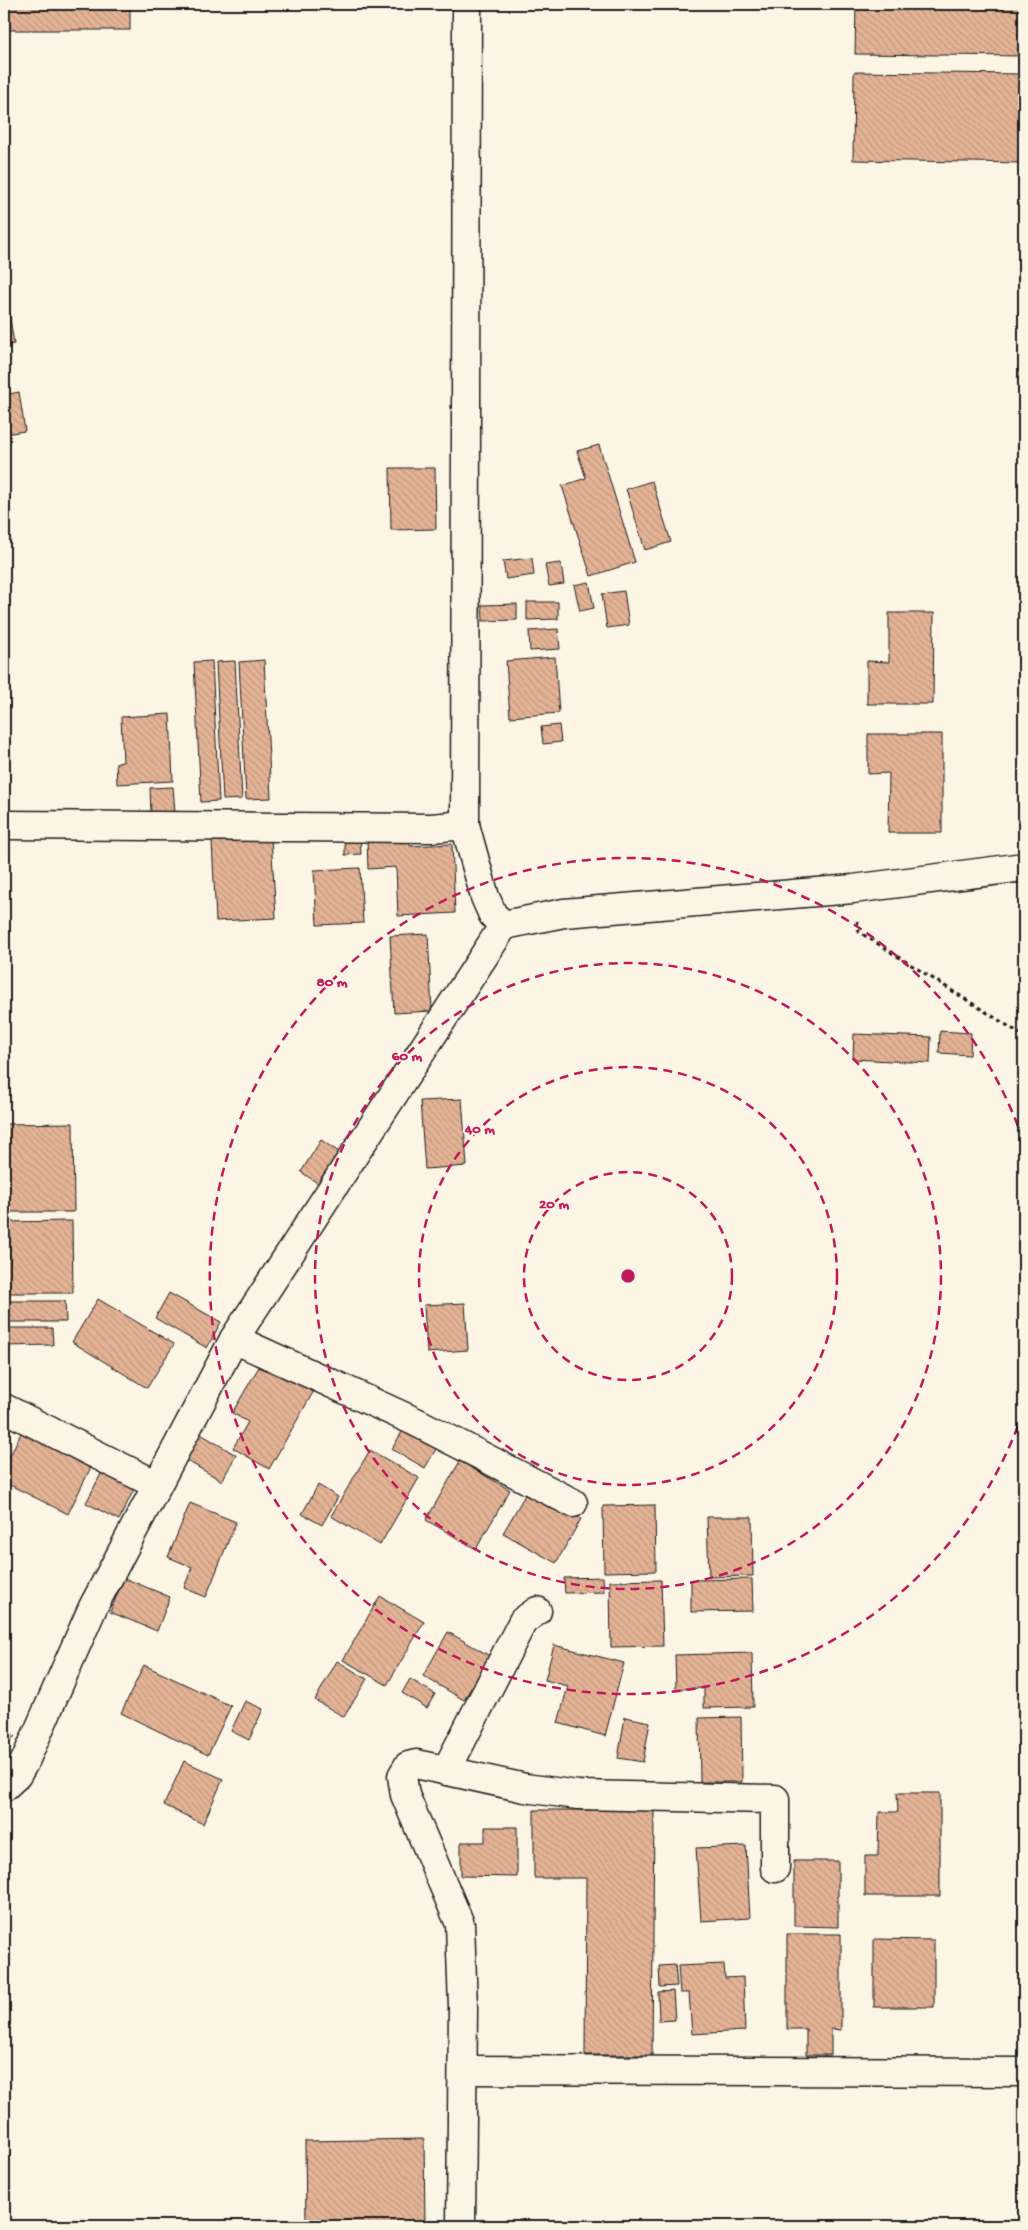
<svg xmlns="http://www.w3.org/2000/svg" width="1028" height="2230" viewBox="0 0 1028 2230" font-family="'Gochi Hand',sans-serif">
  <defs>
    <pattern id="building-back-hatch" width="6" height="6" patternUnits="userSpaceOnUse" patternTransform="scale(1.25)"><rect width="6" height="6" fill="#e4b395"/><path d="M-1 5l2 2M0 0l6 6M5-1l2 2" fill="none" stroke="#c39980"/></pattern>
  </defs>
  <rect width="100%" height="100%" fill="#fcf5e5"/>
  <filter id="ink" filterUnits="userSpaceOnUse"><feTurbulence type="fractalNoise" baseFrequency=".02" numOctaves="2"/><feDisplacementMap in="SourceGraphic" scale="10" xChannelSelector="R" yChannelSelector="G"/><feConvolveMatrix kernelMatrix="1 2 1 2 8 2 1 2 1" color-interpolation-filters="sRGB"/></filter>
  <g filter="url(#ink)">
    <g fill="url(#building-back-hatch)" stroke="#1c1c1c">
      <rect x="4" y="4" width="126" height="26"/>
      <polygon points="856,4 1024,4 1024,56 855,54"/>
      <polygon points="854,72 1024,74 1024,163 853,160"/>
      <polygon points="4,312 9,312 14,344 4,346"/>
      <polygon points="19,392 25,431 4,434 4,395"/>
      <polygon points="599,445 635,562 591,576 562,486 586,478 577,451"/>
      <polygon points="4,466 9,500 4,500"/>
      <polygon points="390,468 435,468 436,529 391,530"/>
      <polygon points="652,481 671,542 645,550 626,489"/>
      <polygon points="532,558 534,575 506,579 503,561"/>
      <polygon points="561,563 564,584 549,586 545,565"/>
      <polygon points="589,582 594,608 580,611 574,585"/>
      <polygon points="624,591 629,625 607,628 602,594"/>
      <polygon points="527,602 558,602 558,619 527,620"/>
      <polygon points="517,604 517,620 483,621 482,605"/>
      <polygon points="889,613 934,613 933,704 867,704 867,661 889,662"/>
      <polygon points="558,629 560,649 530,651 529,631"/>
      <polygon points="555,657 559,713 510,717 506,661"/>
      <polygon points="264,660 271,798 246,799 239,662"/>
      <polygon points="212,661 219,801 201,802 194,662"/>
      <polygon points="235,661 242,799 223,800 216,662"/>
      <polygon points="170,714 173,781 117,784 116,763 123,762 121,717"/>
      <polygon points="559,725 561,742 543,744 541,727"/>
      <polygon points="868,734 942,734 942,833 888,833 889,773 868,774"/>
      <polygon points="173,787 175,812 151,813 150,788"/>
      <polygon points="410,836 410,846 452,844 455,913 398,916 396,867 368,869 367,838"/>
      <polygon points="271,838 276,918 216,921 212,841"/>
      <polygon points="345,839 360,839 361,854 345,855"/>
      <polygon points="360,868 363,923 317,925 314,870"/>
      <polygon points="428,934 432,1011 394,1013 390,936"/>
      <polygon points="940,1031 971,1033 970,1055 939,1053"/>
      <polygon points="854,1034 931,1037 930,1063 853,1059"/>
      <polygon points="462,1099 467,1166 425,1169 420,1101"/>
      <polygon points="73,1123 74,1212 4,1212 4,1124"/>
      <polygon points="321,1140 339,1152 319,1184 301,1172"/>
      <polygon points="72,1221 73,1293 4,1293 4,1222"/>
      <polygon points="169,1293 221,1322 207,1348 155,1318"/>
      <polygon points="98,1299 174,1344 147,1388 72,1342"/>
      <polygon points="4,1301 65,1301 66,1322 4,1322"/>
      <polygon points="465,1303 468,1350 427,1353 424,1305"/>
      <polygon points="4,1328 52,1328 53,1345 4,1346"/>
      <polygon points="263,1360 315,1389 269,1469 233,1448 248,1422 232,1413"/>
      <polygon points="406,1425 439,1444 425,1468 392,1449"/>
      <polygon points="21,1433 91,1467 68,1514 4,1482 4,1468"/>
      <polygon points="199,1433 236,1455 222,1481 184,1459"/>
      <polygon points="370,1450 419,1478 380,1545 331,1516"/>
      <polygon points="460,1461 510,1490 476,1549 426,1520"/>
      <polygon points="104,1468 136,1485 119,1520 86,1503"/>
      <polygon points="318,1485 338,1497 322,1525 302,1514"/>
      <polygon points="529,1488 581,1519 556,1563 503,1533"/>
      <polygon points="190,1503 236,1522 206,1597 184,1588 192,1567 168,1557"/>
      <polygon points="655,1505 656,1571 604,1572 603,1506"/>
      <polygon points="707,1517 752,1517 753,1576 709,1577"/>
      <polygon points="603,1577 604,1592 565,1593 564,1578"/>
      <polygon points="124,1578 170,1597 157,1631 110,1612"/>
      <polygon points="752,1579 753,1611 691,1612 691,1580"/>
      <polygon points="661,1580 663,1646 611,1647 610,1581"/>
      <polygon points="380,1596 424,1622 387,1685 343,1660"/>
      <polygon points="448,1632 490,1656 464,1700 423,1676"/>
      <polygon points="554,1645 624,1663 605,1736 558,1723 568,1686 545,1680"/>
      <polygon points="752,1653 753,1707 704,1708 704,1688 676,1689 675,1655"/>
      <polygon points="337,1661 367,1679 344,1717 315,1700"/>
      <polygon points="144,1665 231,1706 208,1755 121,1713"/>
      <polygon points="410,1679 435,1694 427,1708 402,1693"/>
      <polygon points="245,1701 263,1709 249,1740 231,1731"/>
      <polygon points="625,1717 650,1722 643,1762 618,1758"/>
      <polygon points="741,1717 742,1782 700,1782 699,1718"/>
      <polygon points="4,1725 15,1736 4,1747"/>
      <polygon points="184,1761 223,1779 203,1824 164,1805"/>
      <polygon points="897,1793 940,1793 940,1896 865,1896 865,1856 878,1856 879,1812 898,1812"/>
      <polygon points="534,1810 654,1810 652,2055 585,2055 586,1878 534,1878"/>
      <polygon points="485,1827 517,1827 517,1877 461,1876 461,1842 485,1842"/>
      <polygon points="746,1846 750,1918 701,1921 696,1848"/>
      <polygon points="794,1861 838,1861 838,1927 794,1926"/>
      <polygon points="787,1934 841,1934 841,2030 831,2029 831,2055 806,2055 806,2029 787,2029"/>
      <polygon points="874,1939 934,1940 934,2007 874,2007"/>
      <polygon points="724,1964 725,1978 743,1977 745,2031 692,2034 689,1993 680,1993 678,1966"/>
      <polygon points="675,1965 677,1986 660,1987 659,1966"/>
      <polygon points="673,1991 675,2020 659,2021 658,1992"/>
      <polygon points="424,2139 425,2224 433,2224 433,2226 306,2226 305,2141"/>
    </g>
    <g fill="none" stroke-linecap="round" stroke-linejoin="round">
      <g stroke="#1c1c1c" stroke-width="31">
        <g id="minor">
          <polyline points="4,825 431,828 465,825 485,897 493,915 504,925 564,913 853,889 1024,867"/>
          <polyline points="465,825 467,4"/>
          <polyline points="234,1339 416,1422 573,1503"/>
          <polyline points="4,1408 157,1485"/>
          <polyline points="446,1771 523,1621 537,1611"/>
          <polyline points="4,1787 17,1775 26,1759 93,1607 234,1339 504,925"/>
          <polyline points="463,2070 1024,2072"/>
          <polyline points="461,2226 463,2007 460,1924 405,1795 402,1776 408,1766 416,1764 525,1788 578,1795 775,1799 775,1868"/>
        </g>
      </g>
      <polyline stroke="#1c1c1c" stroke-width="3" stroke-dasharray="4 4" stroke-linecap="butt" points="857,921 859,932 1024,1036"/>
      <use href="#minor" stroke="#fcf5e5" stroke-width="28"/>
    </g>
  </g>
  <g fill="none" stroke="#c2185b" stroke-width="2.5" stroke-dasharray="9 6">
    <circle cx="628" cy="1276" r="104"/>
    <circle cx="628" cy="1276" r="209"/>
    <circle cx="628" cy="1276" r="313"/>
    <path d="M1023 1412A418 418 0 1 1 1023 1140"/>
  </g>
  <circle cx="628" cy="1276" r="8" fill="#c2185b" stroke="#fcf5e5" stroke-width="2.5"/>
  <g font-size="15" text-anchor="middle" font-weight="bold" fill="#c2185b" stroke="#fcf5e5" stroke-width="4" stroke-linejoin="round" paint-order="stroke">
    <text x="332" y="986">80 m</text>
    <text x="407" y="1060">60 m</text>
    <text x="480" y="1133">40 m</text>
    <text x="554" y="1208">20 m</text>
  </g>
  <rect width="1028" height="2230" fill="none" stroke="#fcf5e5" stroke-width="20"/>
  <rect x="10" y="10" width="1008" height="2210" fill="none" stroke="#1c1c1c" stroke-width="2" filter="url(#ink)"/>
</svg>
